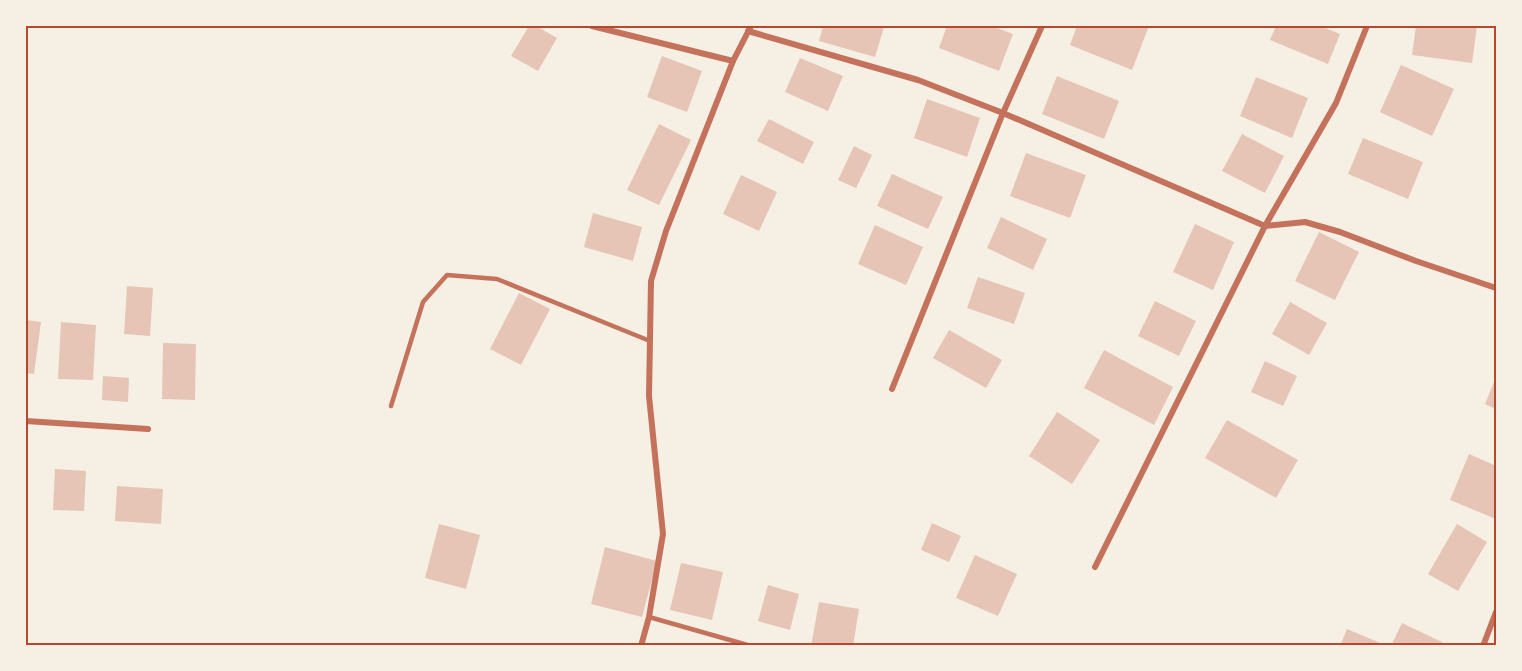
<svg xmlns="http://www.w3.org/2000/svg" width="1522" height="671" viewBox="0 0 1522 671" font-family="'Open Sans',sans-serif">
  <rect width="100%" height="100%" fill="#f6efe4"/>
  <g fill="#e6c5b7">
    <polygon points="529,26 536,26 557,38 538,71 511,56"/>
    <polygon points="823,26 878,26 884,27 875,57 819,41"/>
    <polygon points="947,26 992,26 1013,34 999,71 939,48"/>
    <polygon points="1077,26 1149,26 1132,70 1070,45"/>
    <polygon points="1276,26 1320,26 1340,34 1328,64 1270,40"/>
    <polygon points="1416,26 1477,26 1472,63 1412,55"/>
    <polygon points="662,56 702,71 687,112 647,97"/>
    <polygon points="800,58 843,76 828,111 785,92"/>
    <polygon points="1401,65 1454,89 1432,136 1380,112"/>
    <polygon points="1057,76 1119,101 1104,139 1042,114"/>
    <polygon points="1256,77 1308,98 1292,138 1240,116"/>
    <polygon points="927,99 980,118 967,157 914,138"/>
    <polygon points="769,119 814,142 803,164 757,141"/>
    <polygon points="659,124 691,140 659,205 627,190"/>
    <polygon points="1242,134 1284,156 1265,193 1222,171"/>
    <polygon points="1363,138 1423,162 1408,199 1348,174"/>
    <polygon points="854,146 872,155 856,188 838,180"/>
    <polygon points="1026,153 1086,175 1070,218 1010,196"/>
    <polygon points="892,174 943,197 928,229 877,206"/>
    <polygon points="741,175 777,192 759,231 723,214"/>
    <polygon points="593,213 642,227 633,261 584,247"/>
    <polygon points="1001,217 1047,239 1033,270 987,248"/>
    <polygon points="1195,224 1234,242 1213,290 1173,272"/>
    <polygon points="875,225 923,247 906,285 858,264"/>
    <polygon points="1319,232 1359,252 1335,300 1295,281"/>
    <polygon points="978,277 1025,293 1014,324 967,308"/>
    <polygon points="127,286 153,288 150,336 124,334"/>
    <polygon points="519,293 550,309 521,365 490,349"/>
    <polygon points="1155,301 1196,321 1179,356 1138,336"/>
    <polygon points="1290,302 1327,323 1309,355 1272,334"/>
    <polygon points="26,320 41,322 34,374 26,373"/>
    <polygon points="61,322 96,325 93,380 58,379"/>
    <polygon points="949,330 1002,360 986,388 933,358"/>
    <polygon points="163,343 196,344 195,400 162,399"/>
    <polygon points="1104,350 1173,387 1154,425 1084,388"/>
    <polygon points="1265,361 1297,376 1283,406 1251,392"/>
    <polygon points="103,376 129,378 128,402 102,400"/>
    <polygon points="1496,377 1496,409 1485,404"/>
    <polygon points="1057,412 1100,440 1072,484 1029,456"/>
    <polygon points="1227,420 1298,460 1276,498 1205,458"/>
    <polygon points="1469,454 1496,466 1496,519 1450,500"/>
    <polygon points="55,469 86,471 84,511 53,510"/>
    <polygon points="117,486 163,489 161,524 115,521"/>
    <polygon points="932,523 961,536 949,562 921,550"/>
    <polygon points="439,524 480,535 466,589 425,578"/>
    <polygon points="1457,524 1487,542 1458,591 1428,574"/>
    <polygon points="605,547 657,561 642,617 591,604"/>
    <polygon points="975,555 1017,574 998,616 956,598"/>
    <polygon points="681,563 723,572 712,620 670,610"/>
    <polygon points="768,585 799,594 790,630 758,621"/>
    <polygon points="819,602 859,609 853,646 811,646"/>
    <polygon points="1402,623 1442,642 1440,646 1391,646"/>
    <polygon points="1347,629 1380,643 1378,646 1340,646"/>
  </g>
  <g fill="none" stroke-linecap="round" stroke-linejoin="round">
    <g stroke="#c5725c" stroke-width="4.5">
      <polyline points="391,406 423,302 447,275 497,279 650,341"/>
      <polyline points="649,617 751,646"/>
    </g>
    <g stroke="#c5725c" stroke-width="6">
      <polyline points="592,26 733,61"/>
      <polyline points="748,31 918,80 1003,113 1265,226 1305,222 1340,232 1416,261 1496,288"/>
      <polyline points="892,389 1003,113 1042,26"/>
      <polyline points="26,421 148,429"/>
      <polyline points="1095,567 1265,226 1336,103 1367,26"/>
      <polyline points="641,646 649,617 663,534 649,396 651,281 666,231 733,61 751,26"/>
      <polyline points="1483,646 1496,612"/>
    </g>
  </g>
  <rect width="1522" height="671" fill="none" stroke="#f6efe4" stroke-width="54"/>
  <rect x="27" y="27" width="1468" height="617" fill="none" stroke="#b5482f" stroke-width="2"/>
</svg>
